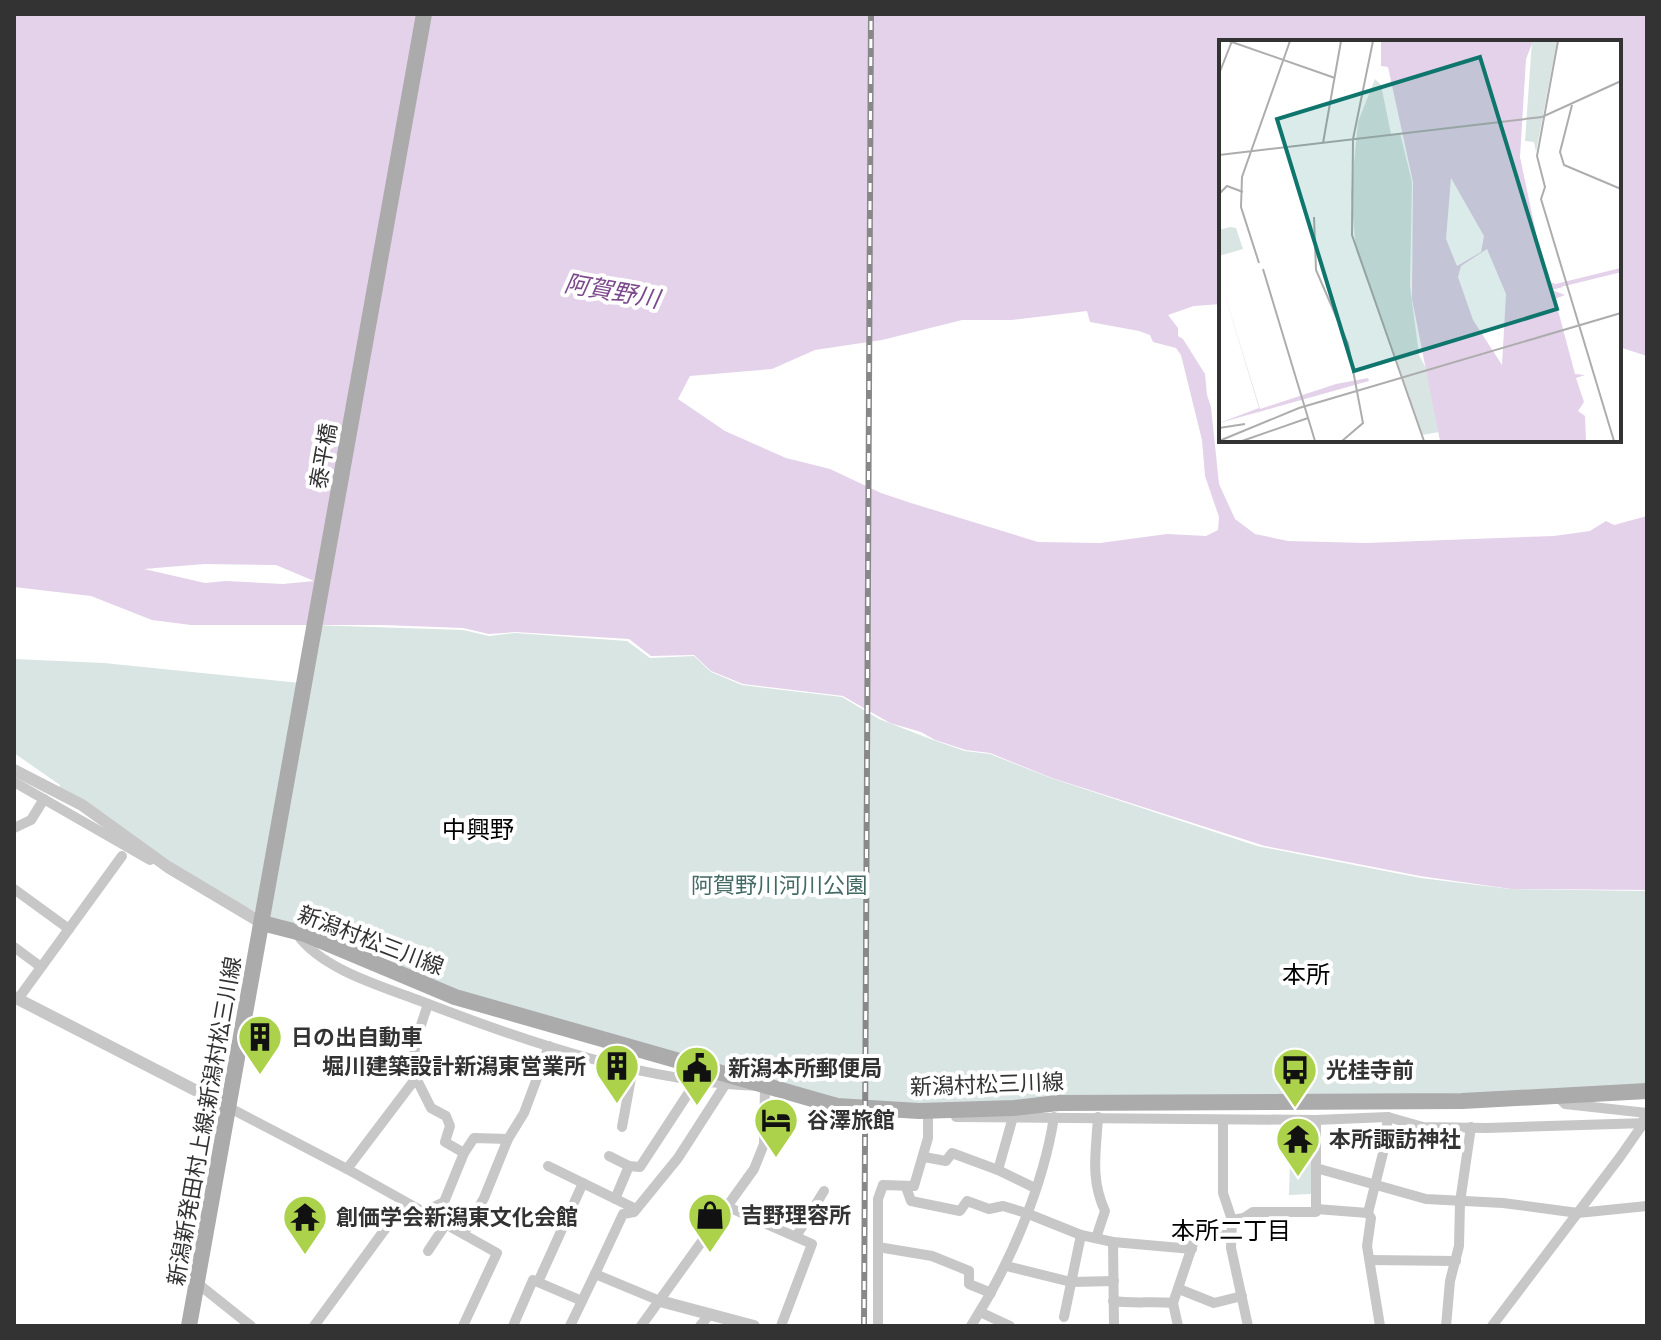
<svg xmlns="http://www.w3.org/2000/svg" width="1661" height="1340" viewBox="0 0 1661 1340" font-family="'Asap Condensed','Noto Sans JP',sans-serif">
  <rect width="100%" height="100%" fill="#fff"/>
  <g fill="#d9e5e3">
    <path d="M311 625 463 630 489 636 515 633 627 641 650 658 694 656 711 672 742 685 842 697 879 719 933 740 965 751 990 754 1051 778 1257 846 1421 878 1510 889 1647 891V1088L934 1108 839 1102 454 992 278 921 258 910 254 911C185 877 125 827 60 788V785L14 753V659L104 663 300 683Z"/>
    <polygon points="1291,1122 1312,1122 1311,1194 1289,1195"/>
  </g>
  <path fill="#e4d2ea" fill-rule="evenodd" d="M14 14H1647V356L1619 347V42H1221V304L1194 306 1168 315 1178 328V336L1183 339 1205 374 1207 395 1211 407 1219 484 1235 519 1255 534 1288 541 1366 543 1554 536 1590 531 1606 521 1614 525 1647 516V890L1511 889 1420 876 1265 846 1052 778 990 753 966 750 935 740 921 732 890 723 843 696 743 684 711 671 694 655 651 656 629 639 515 632 489 634 463 628 383 625H191L152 620 91 596 14 587ZM1087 311 1090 322 1139 331 1150 335 1153 342 1176 348 1181 355 1202 440 1205 476 1219 517 1218 530 1206 536 1167 534 1100 543 1038 542 911 503 881 493 830 469 786 458 725 431 678 399 690 376 772 369 815 350 882 340 962 320H1011ZM204 564 276 565 314 581 283 584 226 581 205 583 144 569Z"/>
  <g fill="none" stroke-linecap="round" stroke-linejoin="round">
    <g stroke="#c7c7c7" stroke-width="10">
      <polyline points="14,782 150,860"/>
      <polyline points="14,828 31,820 44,799"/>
      <polyline points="14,889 69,929"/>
      <path d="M297 934C320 968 380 986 418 1000 526 1042 649 1084 765 1086L764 1144 754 1169 641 1326"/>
      <polyline points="14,947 41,967"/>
      <polyline points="18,999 122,856"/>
      <polyline points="416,1078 431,1108 446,1116 450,1126 445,1142 464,1153"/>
      <polyline points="1557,1096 1565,1104 1647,1113"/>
      <polyline points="228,1107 347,1169 497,1253 463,1326"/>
      <polyline points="956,1117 1316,1120 1388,1117 1423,1127 1487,1128 1647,1123"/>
      <polyline points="1223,1120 1223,1193 1232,1220 1231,1248 1248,1326"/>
      <polyline points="622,1127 633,1067"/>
      <polyline points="609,1156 629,1166 615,1199"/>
      <polyline points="924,1157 946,1161 952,1153 998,1170 1035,1188"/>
      <polyline points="548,1166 636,1209"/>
      <polyline points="629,1166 640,1167 697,1080"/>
      <polyline points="1316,1168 1426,1199 1503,1203 1578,1213 1647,1206"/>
      <path d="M347 1169 416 1078C409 1053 420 1029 428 1004"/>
      <polyline points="998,1170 1013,1117"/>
      <polyline points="906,1187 911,1201 960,1211 967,1201 989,1209 1003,1206 1026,1213 1081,1235 1113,1242 1192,1249"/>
      <polyline points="728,1207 812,1244 781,1326"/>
      <polyline points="1316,1209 1368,1213"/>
      <polyline points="423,1212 444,1202 464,1153 474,1138 508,1139"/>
      <polyline points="1232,1220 1244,1218 1253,1212 1316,1212 1316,1120"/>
      <polyline points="464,1233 484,1198 508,1139 524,1113 549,1046"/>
      <polyline points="797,1235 824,1191"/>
      <path d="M1096 1238 1105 1211C1090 1179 1096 1152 1098 1117"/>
      <polyline points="1113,1242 1114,1326"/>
      <polyline points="878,1247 932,1256 969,1271 969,1284 991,1293"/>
      <polyline points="428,1251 446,1224"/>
      <polyline points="1370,1260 1456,1261"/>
      <polyline points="1006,1266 1071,1282 1114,1281"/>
      <polyline points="595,1274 623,1214 634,1212 678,1158 725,1085"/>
      <polyline points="538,1282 583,1183"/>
      <polyline points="197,1283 251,1326"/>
      <polyline points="1179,1289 1214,1303 1242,1296"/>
      <path d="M1113 1301C1134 1304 1152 1301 1173 1303"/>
      <polyline points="980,1312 1010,1326"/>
      <polyline points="1064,1317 1081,1235"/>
      <polyline points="314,1326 405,1202"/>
      <polyline points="513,1326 533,1280 582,1301"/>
      <polyline points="570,1326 595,1274 660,1301"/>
      <polyline points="700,1326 710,1314"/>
      <polyline points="878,1326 878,1199 883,1185 914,1186 928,1138 928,1112"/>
      <path d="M971 1326C1009 1266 1043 1188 1054 1117"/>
      <polyline points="1178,1326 1173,1303 1196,1235 1231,1235"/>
      <polyline points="1380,1326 1367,1246 1371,1218 1368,1213 1384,1149 1388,1117"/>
      <polyline points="1446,1326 1450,1281 1459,1246 1460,1202 1471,1127"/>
      <polyline points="1492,1326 1620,1157 1643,1124 1645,1114"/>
    </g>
    <g stroke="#c7c7c7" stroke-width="12">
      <polyline points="14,770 82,805 168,867 262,923"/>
      <polyline points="14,997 228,1107"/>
      <polyline points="660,1301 754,1326"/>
    </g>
    <g stroke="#ababab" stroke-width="16">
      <polyline points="262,923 305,934 455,997 837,1106 919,1111 1014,1108 1058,1103 1462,1101 1647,1091"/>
      <polyline points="189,1326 424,14"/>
    </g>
    <g stroke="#888" stroke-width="6">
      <polyline id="rail" points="864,1326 871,14"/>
    </g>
    <use href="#rail" stroke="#fff" stroke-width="3" stroke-dasharray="9" stroke-linecap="butt"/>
  </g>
  <defs>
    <g id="building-pin" transform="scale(2.3)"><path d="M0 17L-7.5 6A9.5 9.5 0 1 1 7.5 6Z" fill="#acd24c" stroke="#fff"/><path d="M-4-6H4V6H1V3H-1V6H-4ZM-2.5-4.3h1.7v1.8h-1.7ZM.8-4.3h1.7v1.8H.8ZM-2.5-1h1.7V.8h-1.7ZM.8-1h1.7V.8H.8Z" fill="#111"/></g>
    <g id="civic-pin" transform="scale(2.3)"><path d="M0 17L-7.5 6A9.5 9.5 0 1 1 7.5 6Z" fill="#acd24c" stroke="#fff"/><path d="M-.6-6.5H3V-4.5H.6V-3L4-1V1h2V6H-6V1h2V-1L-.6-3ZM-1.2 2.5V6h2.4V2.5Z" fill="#111"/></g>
    <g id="bus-pin" transform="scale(2.3)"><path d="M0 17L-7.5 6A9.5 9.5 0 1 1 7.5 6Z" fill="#acd24c" stroke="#fff"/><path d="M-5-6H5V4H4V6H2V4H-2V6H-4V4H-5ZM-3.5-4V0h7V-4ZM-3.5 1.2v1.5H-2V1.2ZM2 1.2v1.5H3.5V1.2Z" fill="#111"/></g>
    <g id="hotel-pin" transform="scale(2.3)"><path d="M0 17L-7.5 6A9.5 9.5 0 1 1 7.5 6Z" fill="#acd24c" stroke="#fff"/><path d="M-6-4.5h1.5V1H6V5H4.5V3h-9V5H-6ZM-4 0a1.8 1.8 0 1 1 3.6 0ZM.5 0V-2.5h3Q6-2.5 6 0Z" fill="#111"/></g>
    <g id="temple-pin" transform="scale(2.3)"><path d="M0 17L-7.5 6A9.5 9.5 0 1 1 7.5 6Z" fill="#acd24c" stroke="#fff"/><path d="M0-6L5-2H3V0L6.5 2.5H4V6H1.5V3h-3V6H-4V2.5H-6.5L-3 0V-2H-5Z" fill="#111"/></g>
    <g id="shop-pin" transform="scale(2.3)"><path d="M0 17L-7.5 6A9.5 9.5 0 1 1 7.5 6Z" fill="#acd24c" stroke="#fff"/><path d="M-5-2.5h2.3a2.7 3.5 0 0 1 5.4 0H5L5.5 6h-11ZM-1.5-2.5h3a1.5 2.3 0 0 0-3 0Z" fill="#111"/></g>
  </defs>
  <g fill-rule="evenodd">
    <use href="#building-pin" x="260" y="1037"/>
    <use href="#building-pin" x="617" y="1066"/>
    <use href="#civic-pin" x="697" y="1068"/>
    <use href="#bus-pin" x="1295" y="1070"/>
    <use href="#hotel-pin" x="776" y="1120"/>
    <use href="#temple-pin" x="1298" y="1139"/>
    <use href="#shop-pin" x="710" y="1215"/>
    <use href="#temple-pin" x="305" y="1217"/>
  </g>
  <g text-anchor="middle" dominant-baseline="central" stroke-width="8" stroke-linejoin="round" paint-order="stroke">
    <g font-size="22" fill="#333" stroke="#fff">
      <text transform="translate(323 456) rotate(-80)">泰平橋</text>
      <text transform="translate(371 940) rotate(21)">新潟村松三川線</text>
      <text transform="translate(987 1084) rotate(-2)">新潟村松三川線</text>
      <text transform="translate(204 1121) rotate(-80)">新潟新発田村上線;新潟村松三川線</text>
    </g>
    <g font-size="22" fill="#446a66" stroke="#fff">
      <text x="779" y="885">阿賀野川河川公園</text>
    </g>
    <g font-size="22" font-weight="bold" fill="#333" stroke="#fff" text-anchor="start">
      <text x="291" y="1037">日の出自動車</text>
      <text x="586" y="1066" text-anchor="end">堀川建築設計新潟東営業所</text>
      <text x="728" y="1068">新潟本所郵便局</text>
      <text x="1326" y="1070">光桂寺前</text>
      <text x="807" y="1120">谷澤旅館</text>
      <text x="1329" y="1139">本所諏訪神社</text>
      <text x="741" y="1215">吉野理容所</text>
      <text x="336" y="1217">創価学会新潟東文化会館</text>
    </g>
    <g font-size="24" font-style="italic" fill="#7c498d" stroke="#fff">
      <text transform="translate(612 291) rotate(10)">阿賀野川</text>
    </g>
    <g font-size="24" fill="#000" stroke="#fff">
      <text x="478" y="829">中興野</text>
      <text x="1306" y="974">本所</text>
      <text x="1231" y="1230">本所二丁目</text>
    </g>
  </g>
  <g transform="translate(1219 40)">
    <rect width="402" height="402" fill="#fff"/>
    <path d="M313 1H338L317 112 315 102 306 101ZM156 39 162 45 172 94 181 93 193 142 191 246 200 315 212 338 220 392 203 395 137 210 132 155 139 82ZM11 187 17 188 24 209 0 216V190Z" fill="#d9e5e3"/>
    <path d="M162 1H314L307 19 301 117 324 226 331 242 344 247 333 250 346 255 336 259 356 334 366 335 357 338 365 362 359 371 366 376 367 401H221L193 259 194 142 169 27 162 26ZM232 138 265 196 262 212 238 226 227 199ZM268 209 287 254 283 325 254 280 239 237 242 226ZM1 239 41 369 117 344 149 338 150 341 0 383 40 368Z" fill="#e4d2ea" fill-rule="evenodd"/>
    <path fill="none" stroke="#e4d2ea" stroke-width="4" d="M337 246 402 230"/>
    <path fill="none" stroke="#adadad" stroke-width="2" d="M10 1 116 38M339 1 318 116 326 147 322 159 395 401M0 34 13 1M353 65 341 112 345 125 402 149M134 99 154 1M134 99 133 195 205 401M104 103 122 1M0 115 323 77 402 41M0 154 8 146 24 152M95 177 97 230 129 304 144 383 123 401M40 223 22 167 23 137 71 1M44 229 96 401M0 388 26 384M0 401 80 368 402 273M23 401 89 378"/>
    <path fill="#0f766e" fill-opacity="0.15" stroke="#0f766e" stroke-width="4" d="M261 17 338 269 135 331 58 79Z"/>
    <rect width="402" height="402" fill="none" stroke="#333" stroke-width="4"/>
  </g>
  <rect width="1661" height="1340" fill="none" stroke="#333333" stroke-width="32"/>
</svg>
